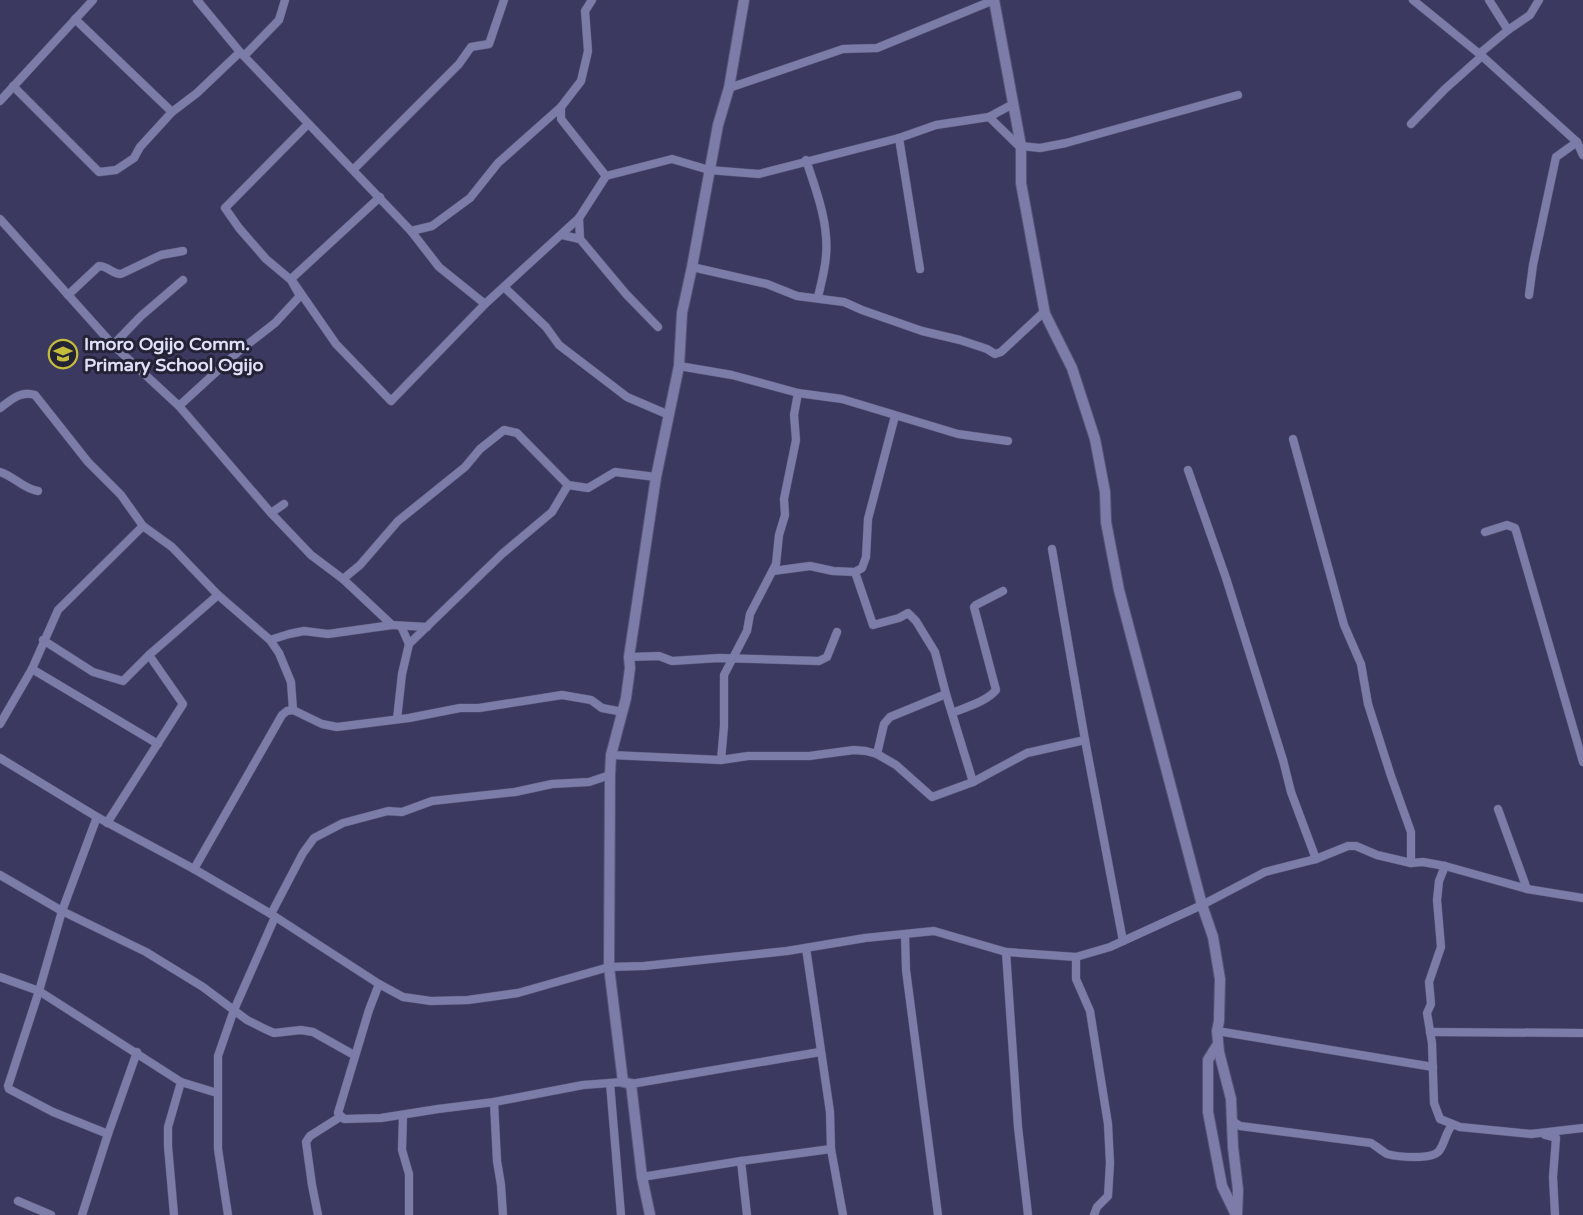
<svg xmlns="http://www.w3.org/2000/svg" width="1583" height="1215" viewBox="0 0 1583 1215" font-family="'Varela Round',sans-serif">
  <rect width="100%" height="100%" fill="#3b3960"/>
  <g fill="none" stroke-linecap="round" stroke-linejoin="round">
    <g stroke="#575577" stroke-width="9">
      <g id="street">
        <polyline points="197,0 240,52 411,231 432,226 470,198 498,163 561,107"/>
        <polyline points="592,0 585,11 588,51 581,81 561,107 561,119 606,176"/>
        <polyline points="1489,0 1508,30"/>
        <polyline points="75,19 172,112 197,93 240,52"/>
        <polyline points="1479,54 1508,30 1530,15 1539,0"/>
        <polyline points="244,56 279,20 285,0"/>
        <polyline points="1482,56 1577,142 1583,155"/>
        <polyline points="13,86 99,172 116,170 134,158 140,147 172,112"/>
        <polyline points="729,88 843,49 877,48 994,0"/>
        <polyline points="0,101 93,0"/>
        <polyline points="989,117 1021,148"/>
        <polyline points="1411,124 1445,89 1482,56 1413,0"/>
        <polyline points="899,138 920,269"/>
        <polyline points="1021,146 1040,148 1066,143 1238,95"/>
        <path d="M806 160C816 190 829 223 826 256 825 270 821 284 818 297"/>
        <polyline points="354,169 459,64 471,47 489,44 504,0"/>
        <polyline points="380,197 291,279 336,344 391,401 485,304"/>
        <polyline points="579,218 580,239"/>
        <polyline points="0,219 113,345 179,406 271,513 311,555 343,579 392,625 427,627"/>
        <polyline points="411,231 439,267 485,304 579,218 606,176 672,159 709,170 759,174 899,138 936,125 989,117 1013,104"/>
        <polyline points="562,235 580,239 626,294 658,327"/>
        <polyline points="692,267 767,284 797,296 844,302 862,310 922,331 960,340 987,349 995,354 1001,352 1045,311"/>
        <polyline points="504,287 546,327 559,345 627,397 669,415"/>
        <path d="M68 295 99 266C108 266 112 274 121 274L161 255 183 251"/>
        <polyline points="1529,295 1533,265 1556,157 1577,142"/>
        <polyline points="113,345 141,316 183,280"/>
        <polyline points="679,366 732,375 798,393 842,399 958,434 1008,441"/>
        <polyline points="179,406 239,351 275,323 300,296 291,280 266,259 239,228 225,208 308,124"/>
        <path d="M0 408C11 400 21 390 35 395L88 462 121 495 143 526"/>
        <polyline points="1293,439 1344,625 1361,664 1368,704 1391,776 1411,832 1411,863"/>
        <polyline points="1188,470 1226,578 1283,760 1291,792 1316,859"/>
        <path d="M0 472C14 476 23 489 38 491"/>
        <polyline points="271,513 284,504"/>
        <polyline points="1485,532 1507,525 1515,528 1516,531 1583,762"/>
        <polyline points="1052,549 1085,740 1123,941"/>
        <polyline points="773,571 810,566 833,571 855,572 862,568 866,557 868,519 895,416"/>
        <polyline points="855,572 873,625 899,618 908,613 916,621 935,652 946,694 973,782"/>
        <polyline points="343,579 360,565 398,521 465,467 480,449 504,430 517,433 568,485"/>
        <polyline points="401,626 409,644"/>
        <polyline points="43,640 93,672 123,681 149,655 218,595"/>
        <polyline points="270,640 289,634 304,631 328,634 392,625"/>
        <polyline points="629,657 659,656 672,661 719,658 819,661 827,657 837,632"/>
        <polyline points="32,669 158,744"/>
        <path d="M952 713C966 707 986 702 996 690L974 607 976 605 1003 591"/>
        <polyline points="397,719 402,674 409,644 502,554 552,512 568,485 588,488 615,472 656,477"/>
        <polyline points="0,724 32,669 58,610 143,526 172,547 218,595 270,640 279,653 291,682 293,710"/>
        <polyline points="877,754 884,724 890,717 946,694"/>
        <polyline points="611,755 721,760 748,756 809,756 854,750 866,751 877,754 896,765 932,797 973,782 1027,753 1085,740"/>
        <polyline points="0,758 97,817 194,869 271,914 379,984 403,997 431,1001 468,1000 518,993 609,967 644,966 787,951 865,938 934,931 1006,952 1076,957 1110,947 1202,905 1265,872 1316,859 1348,846 1356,846 1377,855 1411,863 1423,862 1445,866 1527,889 1583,898"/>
        <polyline points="721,760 724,726 724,675 747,631 750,614 776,564 779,535 785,515 784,499 796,440 794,415 798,393"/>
        <polyline points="1498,809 1527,889"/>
        <polyline points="97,817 62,911 39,991 8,1086 9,1089 53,1112 108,1134"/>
        <polyline points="107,823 183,704 149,655"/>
        <polyline points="1445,866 1439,881 1437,900 1441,947 1429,982 1431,1004 1427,1013 1432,1043 1434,1103 1440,1119 1460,1127 1531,1134 1583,1128"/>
        <polyline points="194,869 282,715 287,711 293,710 322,724 337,727 409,718 460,708 479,708 562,695 591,700 602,708 623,712"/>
        <polyline points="0,875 62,911 146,952 203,987 247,1020 265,1029 274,1033 301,1030 313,1032 354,1055"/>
        <polyline points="271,914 303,853 314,838 343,823 388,811 402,812 432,801 515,792 552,784 589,782 610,775"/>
        <polyline points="905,935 906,970 938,1215"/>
        <polyline points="806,948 830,1112 831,1149 843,1215"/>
        <polyline points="1006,952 1018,1127 1028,1215"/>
        <polyline points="1076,957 1076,979 1090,1011 1108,1124 1110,1163 1108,1196 1097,1207 1094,1215"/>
        <polyline points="0,977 39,991 181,1082 217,1093"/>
        <polyline points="379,984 369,1010 338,1113 344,1119 381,1118 438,1109 494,1102 583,1085 623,1082"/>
        <polyline points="1217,1031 1433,1067"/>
        <polyline points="1430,1032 1583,1033"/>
        <polyline points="610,1083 621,1215"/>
        <polyline points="631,1084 820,1052"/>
        <polyline points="494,1102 497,1161 501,1185 503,1215"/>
        <polyline points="403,1115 402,1150 409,1174 409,1215"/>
        <path d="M1232 1121 1240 1126 1371 1143C1376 1146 1382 1151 1387 1154 1398 1157 1432 1160 1439 1151 1445 1143 1445 1134 1452 1125"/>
        <polyline points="1545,1135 1556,1138 1553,1177 1555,1215"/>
        <polyline points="741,1161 747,1215"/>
        <polyline points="642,1177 741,1161 831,1149"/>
        <polyline points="18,1201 51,1215"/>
        <polyline points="82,1215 108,1134 137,1052"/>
        <polyline points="174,1215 168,1146 168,1127 181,1082"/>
        <polyline points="228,1215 218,1149 218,1056 234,1010 275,917"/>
        <polyline points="318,1215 312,1185 306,1142 310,1136 340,1117"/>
      </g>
    </g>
    <g stroke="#575577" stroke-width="12">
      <g id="secondary">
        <polyline points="994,0 1021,146 1021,183 1045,314 1072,368 1095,439 1105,492 1106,522 1119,590 1202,905 1213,937 1220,979 1219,1021 1217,1031 1219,1052 1231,1099 1233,1147 1238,1190 1237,1215"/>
        <polyline points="1218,1044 1208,1060 1208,1112 1222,1186 1236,1215"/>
        <polyline points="650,1215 642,1177 631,1084 623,1082 609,967 610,775 611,755 626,698 630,668 629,657 656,477 679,366 682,313 692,267 718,125 729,88 744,0"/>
      </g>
    </g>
    <use href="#street" stroke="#7c7ca8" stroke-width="8"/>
    <use href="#secondary" stroke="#7c7ca8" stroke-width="10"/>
  </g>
  <defs>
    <g id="school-ring" transform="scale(1.5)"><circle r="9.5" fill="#232335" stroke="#c6bc3c" stroke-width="1.5"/><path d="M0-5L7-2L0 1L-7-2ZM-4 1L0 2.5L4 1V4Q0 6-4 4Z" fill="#c6bc3c"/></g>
  </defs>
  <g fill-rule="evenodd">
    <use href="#school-ring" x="63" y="354"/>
  </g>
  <g text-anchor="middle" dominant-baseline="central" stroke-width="6" stroke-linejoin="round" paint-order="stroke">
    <g font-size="18" font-weight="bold" fill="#e0e1f9" stroke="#232335" text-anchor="start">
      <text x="84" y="344">Imoro Ogijo Comm.<tspan x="84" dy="21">Primary School Ogijo</tspan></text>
    </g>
  </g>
</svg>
